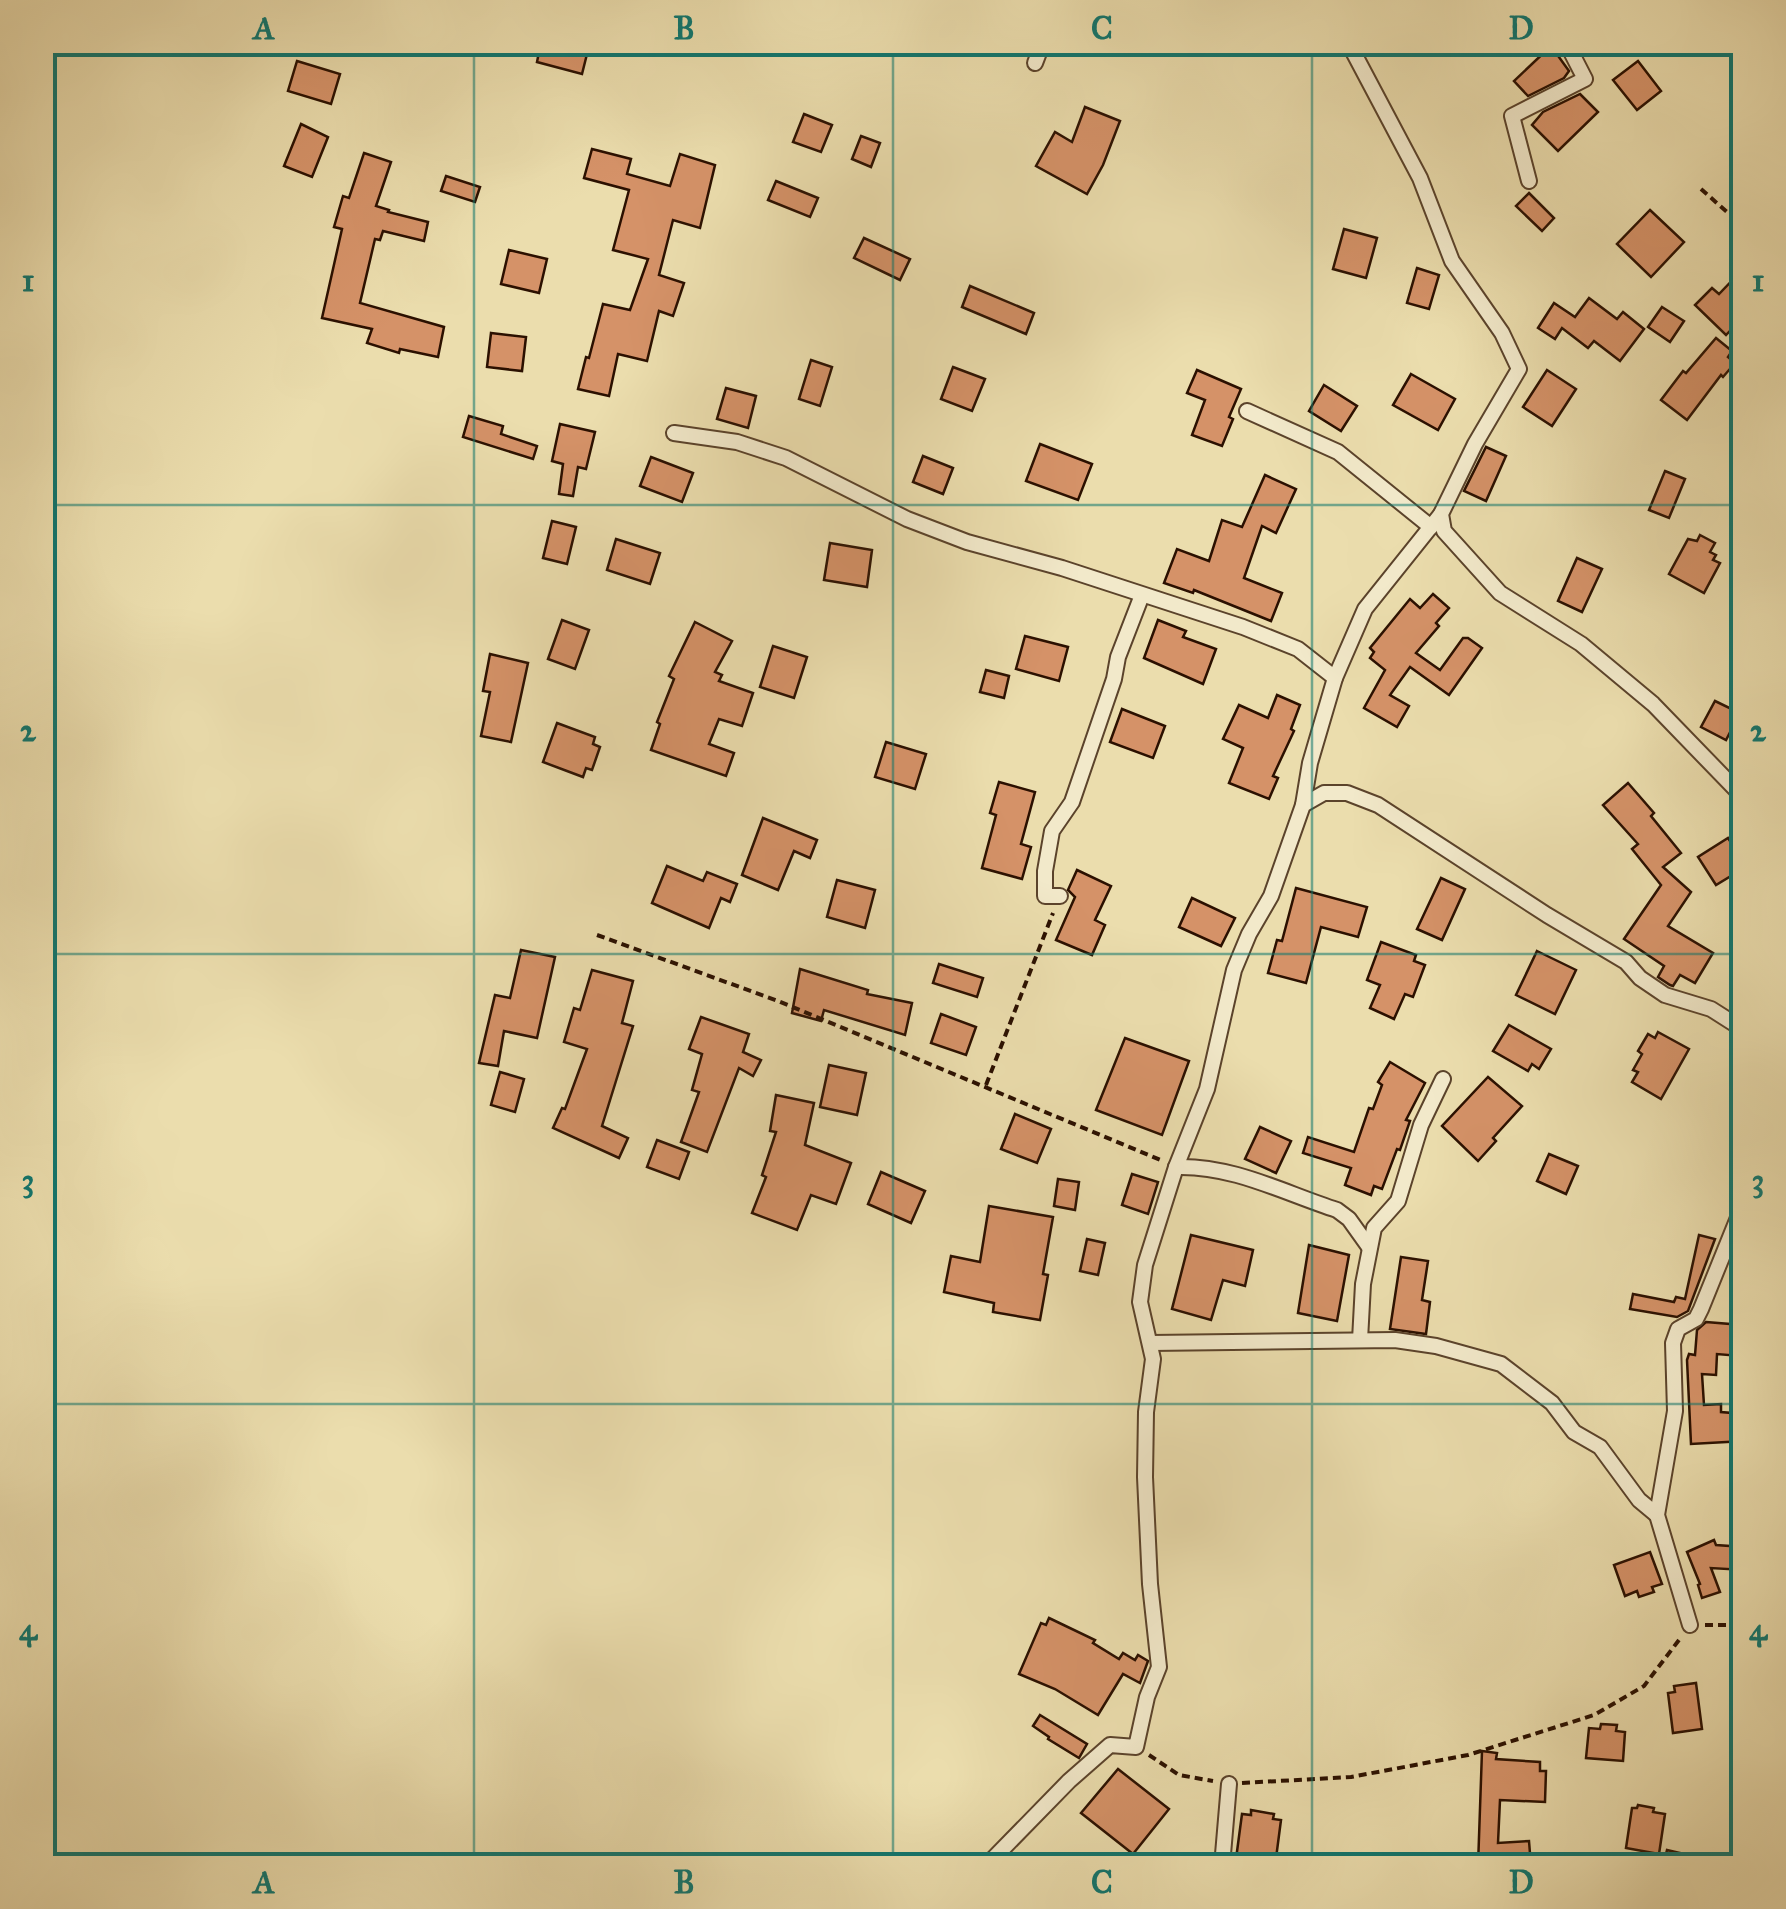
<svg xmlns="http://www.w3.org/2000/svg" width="1786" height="1909" viewBox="0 0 1786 1909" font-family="'IM FELL Great Primer',serif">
  <rect width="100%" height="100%" fill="#ebddad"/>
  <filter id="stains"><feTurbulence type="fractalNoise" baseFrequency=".002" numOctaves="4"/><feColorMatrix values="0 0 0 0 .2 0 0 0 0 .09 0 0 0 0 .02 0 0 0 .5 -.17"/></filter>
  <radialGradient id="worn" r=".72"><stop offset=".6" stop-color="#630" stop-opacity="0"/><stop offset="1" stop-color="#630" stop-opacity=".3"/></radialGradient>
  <g fill="#d59268" stroke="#2b1000" stroke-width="2.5">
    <polygon points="541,42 573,42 589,46 582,74 537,62"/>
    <polygon points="1551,46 1569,71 1564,78 1528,96 1514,81"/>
    <polygon points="297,61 340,74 331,104 288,91"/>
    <polygon points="1638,61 1661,91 1637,110 1613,80"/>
    <polygon points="1580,94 1598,112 1558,151 1532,125 1543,112"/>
    <polygon points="1085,107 1120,121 1103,165 1087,194 1036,166 1055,132 1072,142"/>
    <polygon points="804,114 832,125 821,152 793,142"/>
    <polygon points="301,124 328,137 312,177 284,166"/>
    <polygon points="861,136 880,143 871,167 852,159"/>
    <polygon points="592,149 631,159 627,174 670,186 680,154 715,165 700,228 673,220 659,275 684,283 673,316 659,311 647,361 618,354 609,396 578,389 586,357 589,358 603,304 630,310 648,259 613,250 629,190 584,178"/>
    <polygon points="364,153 391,162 376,206 389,210 388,212 428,222 424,241 383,231 380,240 375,239 360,303 444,327 438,357 400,349 399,353 367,343 372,329 322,318 342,229 334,227 343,196 349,198"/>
    <polygon points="446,176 480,187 475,202 441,191"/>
    <polygon points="776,181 818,198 810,217 768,200"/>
    <polygon points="1529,193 1554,218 1542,231 1516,206"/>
    <polygon points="1650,210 1684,242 1651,277 1617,244"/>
    <polygon points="1344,229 1377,238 1366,278 1333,269"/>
    <polygon points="864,238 910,259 900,280 854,258"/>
    <polygon points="509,250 547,259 539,293 501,284"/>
    <polygon points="1417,268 1439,275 1429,309 1407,303"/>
    <polygon points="1744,268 1744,306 1738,312 1743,317 1726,335 1695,305 1712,288 1719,294"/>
    <polygon points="970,286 1034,313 1026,334 962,307"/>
    <polygon points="1589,298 1617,319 1623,312 1644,329 1620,361 1594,341 1588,348 1562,328 1555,339 1538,328 1554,303 1575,317"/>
    <polygon points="1662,307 1684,321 1670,342 1648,327"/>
    <polygon points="491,333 526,337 522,371 487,367"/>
    <polygon points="1716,338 1732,351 1728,357 1735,363 1723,377 1721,375 1687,420 1661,400 1683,371 1686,373"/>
    <polygon points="811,360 832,367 820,406 799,399"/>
    <polygon points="953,367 985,379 972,411 941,399"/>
    <polygon points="1197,370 1241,389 1229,417 1233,419 1222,446 1192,435 1205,400 1187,393"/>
    <polygon points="1547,370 1576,389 1552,426 1523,407"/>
    <polygon points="1411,374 1455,399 1438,430 1393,405"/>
    <polygon points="1324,385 1357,406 1341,431 1309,411"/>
    <polygon points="726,388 756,396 748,428 717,419"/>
    <polygon points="469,416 503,426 501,434 537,446 533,459 463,437"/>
    <polygon points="560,424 595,432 586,469 578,467 573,496 559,494 563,464 552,461"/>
    <polygon points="1040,444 1092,464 1078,500 1026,481"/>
    <polygon points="1486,447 1506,456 1486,501 1464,491"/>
    <polygon points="923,456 953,468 943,494 913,482"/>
    <polygon points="651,457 693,473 682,502 640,486"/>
    <polygon points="1665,471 1685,479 1669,518 1649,510"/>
    <polygon points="1265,475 1296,489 1276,533 1262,526 1244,578 1282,593 1271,621 1194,590 1193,593 1164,583 1177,549 1209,561 1222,520 1242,527"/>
    <polygon points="552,521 576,527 567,564 543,558"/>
    <polygon points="1700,535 1715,543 1710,552 1716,555 1713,560 1720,563 1704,593 1669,574 1688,539 1697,541"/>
    <polygon points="616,539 660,553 650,584 607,570"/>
    <polygon points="830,543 872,550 867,587 824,580"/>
    <polygon points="1577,558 1602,569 1582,612 1558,601"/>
    <polygon points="1433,594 1449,608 1436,623 1439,626 1416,653 1440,670 1463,638 1468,638 1482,648 1449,695 1410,667 1390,695 1409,706 1397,727 1364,708 1385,670 1370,658 1374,652 1370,648 1410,599 1420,608"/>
    <polygon points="562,620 589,630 575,669 548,659"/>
    <polygon points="1158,620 1186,631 1183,637 1216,649 1203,684 1144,658"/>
    <polygon points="695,622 732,641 715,672 722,675 719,681 753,693 742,726 719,719 709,744 734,753 726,776 651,750 660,724 657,722 674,679 669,676"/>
    <polygon points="1025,636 1068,647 1059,681 1016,669"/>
    <polygon points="773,646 807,657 794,698 760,687"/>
    <polygon points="490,654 528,663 511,742 481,736 490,692 483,691"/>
    <polygon points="986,670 1009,676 1004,698 980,692"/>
    <polygon points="1277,695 1300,705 1291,729 1294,731 1273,776 1278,778 1269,799 1229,783 1243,748 1223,739 1239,705 1268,718"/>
    <polygon points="1715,701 1740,713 1726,740 1701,727"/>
    <polygon points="1122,709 1165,726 1153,758 1110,742"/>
    <polygon points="557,723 595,737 593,744 600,747 592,770 586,768 583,777 543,762"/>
    <polygon points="886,742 926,754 915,789 875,777"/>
    <polygon points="999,782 1035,792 1021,844 1031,847 1022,879 982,868 996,815 990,813"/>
    <polygon points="1628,783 1654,813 1651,816 1681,853 1663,867 1691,892 1668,926 1713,953 1695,983 1680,975 1673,986 1670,985 1658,977 1664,966 1624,939 1661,885 1632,849 1638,844 1603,805"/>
    <polygon points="763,818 817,840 810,858 794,851 778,890 742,875"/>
    <polygon points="1728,838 1744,862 1744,868 1716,885 1698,857"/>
    <polygon points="667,866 703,881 707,872 737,884 730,902 721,898 709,928 652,903"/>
    <polygon points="1077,870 1111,886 1095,920 1105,925 1092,955 1056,940 1075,897 1068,890"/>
    <polygon points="1441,878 1465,889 1442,940 1417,929"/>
    <polygon points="837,880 875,890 865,928 827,917"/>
    <polygon points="1296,888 1367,907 1358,937 1321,927 1306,983 1268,973 1277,940 1282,941"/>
    <polygon points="1192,898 1235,918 1221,946 1179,927"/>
    <polygon points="1381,942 1416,955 1414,961 1425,965 1413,997 1405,994 1394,1019 1370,1008 1380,985 1367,980"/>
    <polygon points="521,950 555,957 537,1038 504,1031 498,1066 479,1063 495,995 510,998"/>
    <polygon points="1537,951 1576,970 1555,1014 1516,995"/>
    <polygon points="939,964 983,978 977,997 933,983"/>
    <polygon points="800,969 868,990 867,994 912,1003 905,1035 824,1010 821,1021 792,1013"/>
    <polygon points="592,970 633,981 622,1023 633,1026 602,1126 628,1138 619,1158 553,1128 562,1108 565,1109 587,1049 564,1042 574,1008 580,1010"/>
    <polygon points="941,1014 976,1027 966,1055 931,1043"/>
    <polygon points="701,1017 749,1034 743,1052 761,1060 753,1076 739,1068 707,1152 681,1142 699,1092 692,1090 702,1054 689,1049"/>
    <polygon points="1509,1025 1551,1049 1539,1069 1532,1064 1528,1071 1493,1051"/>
    <polygon points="1658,1032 1689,1049 1661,1099 1632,1082 1638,1072 1633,1070 1642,1054 1638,1051 1648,1034 1655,1038"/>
    <polygon points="1125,1038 1189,1061 1162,1135 1096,1110"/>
    <polygon points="1390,1062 1425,1083 1406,1120 1410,1121 1400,1150 1397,1149 1382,1189 1374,1186 1371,1195 1345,1185 1351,1168 1303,1153 1308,1137 1354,1152 1369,1108 1373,1109 1382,1085 1378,1082"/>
    <polygon points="829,1065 866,1073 857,1115 820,1107"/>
    <polygon points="500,1072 524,1079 515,1112 491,1105"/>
    <polygon points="1488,1077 1522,1106 1493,1138 1496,1141 1478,1161 1442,1126"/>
    <polygon points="776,1095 814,1103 805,1145 851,1163 836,1204 811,1195 797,1230 752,1213 766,1177 762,1175 776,1132 770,1131"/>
    <polygon points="1015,1114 1051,1129 1037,1163 1001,1149"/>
    <polygon points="1260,1127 1291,1141 1276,1173 1245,1159"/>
    <polygon points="657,1140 689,1152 679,1179 647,1167"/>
    <polygon points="1549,1154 1578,1166 1566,1194 1537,1181"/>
    <polygon points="881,1172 925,1191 911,1223 868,1204"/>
    <polygon points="1132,1174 1158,1182 1148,1214 1122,1205"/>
    <polygon points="1058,1179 1079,1182 1075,1210 1054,1206"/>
    <polygon points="989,1206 1053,1217 1043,1274 1048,1275 1040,1320 993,1312 994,1303 944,1292 951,1256 980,1262"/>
    <polygon points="1191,1235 1253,1250 1245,1286 1223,1280 1211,1320 1172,1309"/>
    <polygon points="1699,1235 1715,1239 1688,1311 1677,1317 1630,1309 1633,1294 1674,1302 1676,1297 1685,1299"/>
    <polygon points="1087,1239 1105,1243 1098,1275 1080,1271"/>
    <polygon points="1309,1245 1349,1255 1337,1321 1298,1313"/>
    <polygon points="1401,1257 1428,1261 1422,1300 1430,1302 1426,1334 1390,1329"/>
    <polygon points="1706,1322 1742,1325 1740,1356 1717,1354 1716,1375 1702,1374 1704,1405 1721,1404 1721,1412 1744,1414 1744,1441 1691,1444 1687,1360 1689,1354 1695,1355 1697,1330"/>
    <polygon points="1714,1540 1716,1545 1744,1547 1744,1570 1711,1568 1720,1592 1702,1598 1698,1585 1700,1584 1687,1552"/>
    <polygon points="1650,1552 1662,1584 1652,1587 1654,1592 1639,1597 1637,1591 1625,1596 1614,1565"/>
    <polygon points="1049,1618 1095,1640 1093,1643 1119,1659 1123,1653 1135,1660 1138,1655 1148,1661 1140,1683 1123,1674 1098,1715 1055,1689 1019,1674 1041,1623 1046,1625"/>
    <polygon points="1696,1683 1702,1729 1673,1733 1668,1693 1675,1692 1674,1686"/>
    <polygon points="1040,1715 1087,1744 1079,1758 1048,1739 1049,1737 1033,1726"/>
    <polygon points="1601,1724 1617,1725 1616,1731 1625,1732 1623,1761 1586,1758 1589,1728 1600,1729"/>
    <polygon points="1482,1751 1497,1753 1496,1759 1540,1762 1540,1771 1546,1771 1545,1802 1500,1800 1498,1843 1529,1841 1531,1866 1478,1866"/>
    <polygon points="1118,1769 1169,1809 1133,1854 1081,1813"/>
    <polygon points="1638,1805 1654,1808 1653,1812 1665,1814 1659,1854 1626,1848 1632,1808 1637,1808"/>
    <polygon points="1251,1810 1274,1814 1273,1819 1281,1820 1275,1866 1236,1859 1242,1814 1251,1815"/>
    <polygon points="1667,1850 1714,1861 1713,1866 1663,1866"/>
  </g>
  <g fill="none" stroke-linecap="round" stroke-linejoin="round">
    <g stroke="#5b432b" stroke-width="18">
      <g id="street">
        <polyline points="1348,42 1420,178 1452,261 1502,333 1519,369 1475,444 1441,514 1444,531 1500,593 1581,644 1653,704 1744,798"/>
        <polyline points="1035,63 1043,42"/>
        <polyline points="1529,181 1512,116 1585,79 1566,42"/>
        <polyline points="1247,411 1338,452 1431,527"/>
        <polyline points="674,433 737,442 786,458 907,519 967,542 1062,568 1243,627 1298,649 1335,678"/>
        <polyline points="1303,805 1310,763 1335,678 1365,609 1441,514"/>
        <polyline points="1060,896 1045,896 1045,871 1052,831 1072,802 1114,679 1118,657 1142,595"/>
        <polyline points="42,931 45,931"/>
        <path d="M1176 1167C1233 1165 1284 1193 1337 1210L1349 1219 1369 1247"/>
        <polyline points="1360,1340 1363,1284 1374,1228 1398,1201 1421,1125 1443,1079"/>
        <polyline points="1151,1343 1395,1340 1436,1346 1501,1364 1552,1403 1574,1432 1600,1447 1639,1500 1657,1515"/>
        <polyline points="1690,1625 1657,1515 1675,1411 1673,1343 1678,1329 1696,1319 1701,1309 1744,1203"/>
        <polyline points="986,1866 1069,1781 1110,1745 1136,1747 1147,1697 1159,1667 1150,1584 1145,1477 1146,1412 1153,1359 1140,1302 1145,1265 1176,1167 1207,1089 1234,970 1249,934 1271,896 1303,805 1324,793 1347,793 1378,805 1547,915 1626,962 1640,978 1665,995 1711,1009 1744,1030"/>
        <polyline points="1222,1866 1229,1784"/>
      </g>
    </g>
    <g stroke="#2b1000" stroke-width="4" stroke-dasharray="8 5" stroke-linecap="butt">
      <polyline points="1701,189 1744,227"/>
      <polyline points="597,935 778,1001 1163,1161"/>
      <polyline points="986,1085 1053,913"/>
      <polyline points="1705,1625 1744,1625"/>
      <polyline points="1149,1755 1179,1775 1213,1781"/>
      <polyline points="1242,1783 1351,1777 1468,1755 1594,1715 1644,1686 1682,1636"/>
    </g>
    <use href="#street" stroke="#f2e9ca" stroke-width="14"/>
  </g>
  <path fill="none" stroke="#0f766e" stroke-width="2.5" stroke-opacity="0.55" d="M474 42V1866M893 42V1866M1312 42V1866M42 505H1744M42 954H1744M42 1404H1744"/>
  <rect width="1786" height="1909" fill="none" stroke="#ebddad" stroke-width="110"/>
  <rect x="55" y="55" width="1676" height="1799" fill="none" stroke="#0f766e" stroke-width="4"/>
  <g font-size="32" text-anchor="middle" font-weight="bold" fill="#0f766e">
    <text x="264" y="39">A</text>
    <text x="684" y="39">B</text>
    <text x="1102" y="39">C</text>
    <text x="1521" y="39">D</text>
    <text x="28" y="291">1</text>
    <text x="1758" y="291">1</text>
    <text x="28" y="741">2</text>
    <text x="1758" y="741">2</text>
    <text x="28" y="1191">3</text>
    <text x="1758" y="1191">3</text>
    <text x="28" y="1640">4</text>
    <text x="1758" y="1640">4</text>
    <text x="264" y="1893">A</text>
    <text x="684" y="1893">B</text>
    <text x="1102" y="1893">C</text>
    <text x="1521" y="1893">D</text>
  </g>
  <rect width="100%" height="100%" filter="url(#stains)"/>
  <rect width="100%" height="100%" fill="url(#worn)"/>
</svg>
